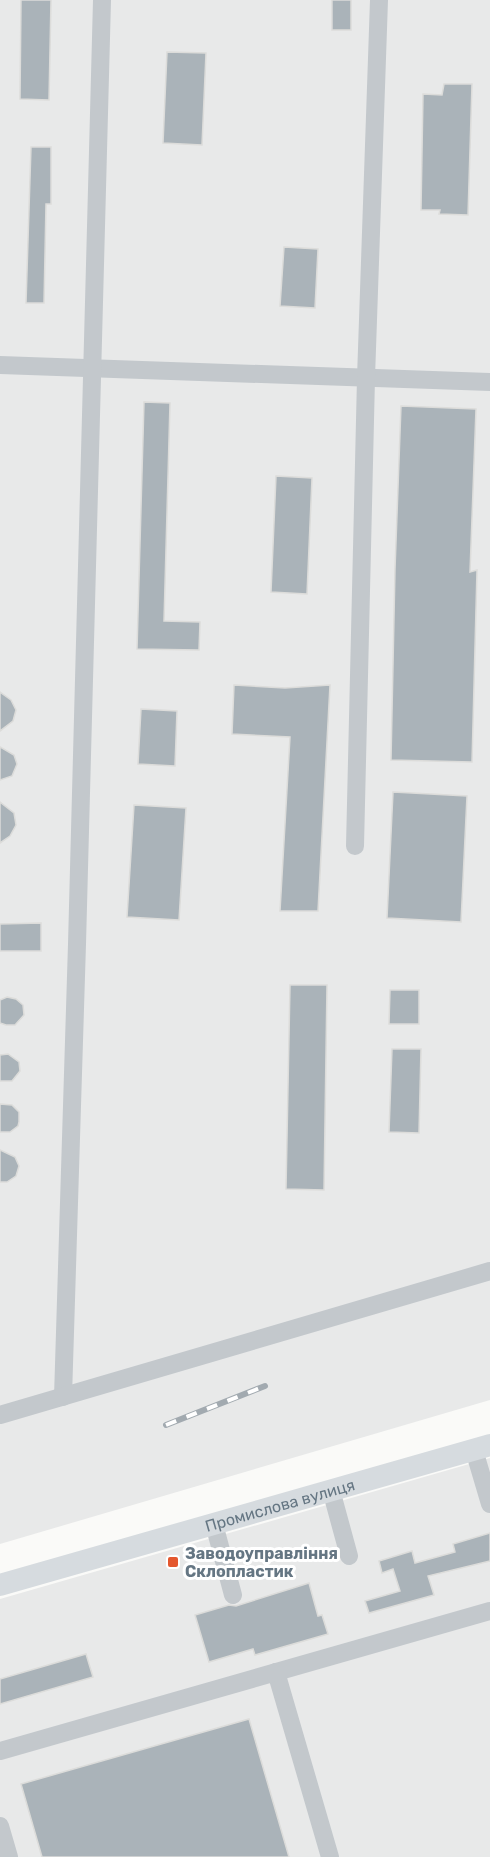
<svg xmlns="http://www.w3.org/2000/svg" width="490" height="1857" viewBox="0 0 490 1857" font-family="Rubik,sans-serif">
  <rect width="100%" height="100%" fill="#fafaf8"/>
  <g fill="#e8e9e9">
    <polygon points="0,0 490,0 490,1400 0,1544"/>
    <polygon points="490,1458 490,1857 0,1857 0,1599"/>
  </g>
  <g fill="#aab3b9" stroke="#dcdcda" stroke-width="1.5">
    <polygon points="21,0 51,0 49,100 20,99"/>
    <rect x="332" y="0" width="19" height="30"/>
    <polygon points="167,52 206,53 202,145 163,143"/>
    <polygon points="444,84 472,84 468,215 439,214 440,210 421,210 423,94 442,95"/>
    <polygon points="31,147 51,147 51,204 46,204 44,303 26,303"/>
    <polygon points="284,247 318,249 315,308 280,306"/>
    <polygon points="144,402 170,403 164,621 200,622 199,650 137,649"/>
    <polygon points="401,406 476,409 470,572 477,570 472,762 391,760 395,569"/>
    <polygon points="276,476 312,478 307,594 271,592"/>
    <polygon points="234,685 285,688 330,685 318,911 280,911 290,737 232,734"/>
    <polygon points="0,692 11,700 16,710 13,721 0,731"/>
    <polygon points="141,709 177,711 175,766 138,764"/>
    <polygon points="0,747 14,755 17,764 12,776 0,780"/>
    <polygon points="393,792 467,796 461,922 387,918"/>
    <polygon points="0,802 14,813 16,825 10,836 0,843"/>
    <polygon points="134,805 186,808 179,920 127,917"/>
    <polygon points="41,923 41,951 0,951 0,924"/>
    <polygon points="290,985 327,985 324,1190 286,1189"/>
    <polygon points="390,990 419,990 419,1024 389,1024"/>
    <polygon points="7,997 16,999 23,1005 24,1015 15,1025 6,1025 0,1023 0,1000"/>
    <polygon points="392,1049 421,1049 419,1133 389,1132"/>
    <polygon points="8,1054 19,1062 20,1071 12,1081 0,1081 0,1055"/>
    <polygon points="0,1104 12,1105 19,1112 19,1122 18,1126 10,1132 0,1132"/>
    <polygon points="0,1150 15,1157 19,1166 16,1176 7,1182 0,1182"/>
    <polygon points="490,1533 490,1561 428,1576 434,1595 369,1613 365,1601 400,1591 393,1569 382,1573 379,1561 412,1551 415,1563 455,1552 453,1544"/>
    <polygon points="309,1583 318,1616 322,1615 328,1634 255,1655 253,1649 209,1662 195,1615 229,1605 236,1606"/>
    <polygon points="86,1654 93,1677 0,1704 0,1679"/>
    <polygon points="249,1719 289,1857 42,1857 21,1784"/>
  </g>
  <g fill="none" stroke-linecap="round" stroke-linejoin="round">
    <g stroke="#c3c8cc" stroke-width="18">
      <polyline points="0,365 490,382"/>
      <polyline points="355,846 366,378 379,0"/>
      <polyline points="63,1397 77,944 102,0"/>
      <polyline points="0,1415 490,1271"/>
      <polyline points="474,1450 490,1504"/>
      <polyline points="331,1490 349,1556"/>
      <polyline points="214,1524 233,1595"/>
      <polyline points="276,1672 330,1857"/>
      <polyline points="0,1751 490,1611"/>
      <polyline points="0,1826 9,1857"/>
    </g>
    <path stroke="#d6dbdf" stroke-width="22" id="s1" d="M0 1585 490 1445"/>
    <g stroke="#a2aab0" stroke-width="6">
      <polyline id="rail" points="166,1425 265,1386"/>
    </g>
    <use href="#rail" stroke="#fff" stroke-width="4" stroke-dasharray="11" stroke-linecap="butt"/>
  </g>
  <rect fill="#e4572e" stroke="#fff" stroke-width="2" x="167" y="1556" width="12" height="12" rx="3"/>
  <g text-anchor="middle" dominant-baseline="central" stroke-width="6" stroke-linejoin="round" paint-order="stroke">
    <g font-size="16" fill="#657683" stroke="#fff">
      <text stroke="none"><textPath href="#s1" startOffset="291">Промислова вулиця</textPath></text>
    </g>
    <g font-size="16" font-weight="bold" fill="#657683" stroke="#fff" text-anchor="start">
      <text x="185" y="1553">Заводоуправління<tspan x="185" dy="18">Склопластик</tspan></text>
    </g>
  </g>
</svg>
